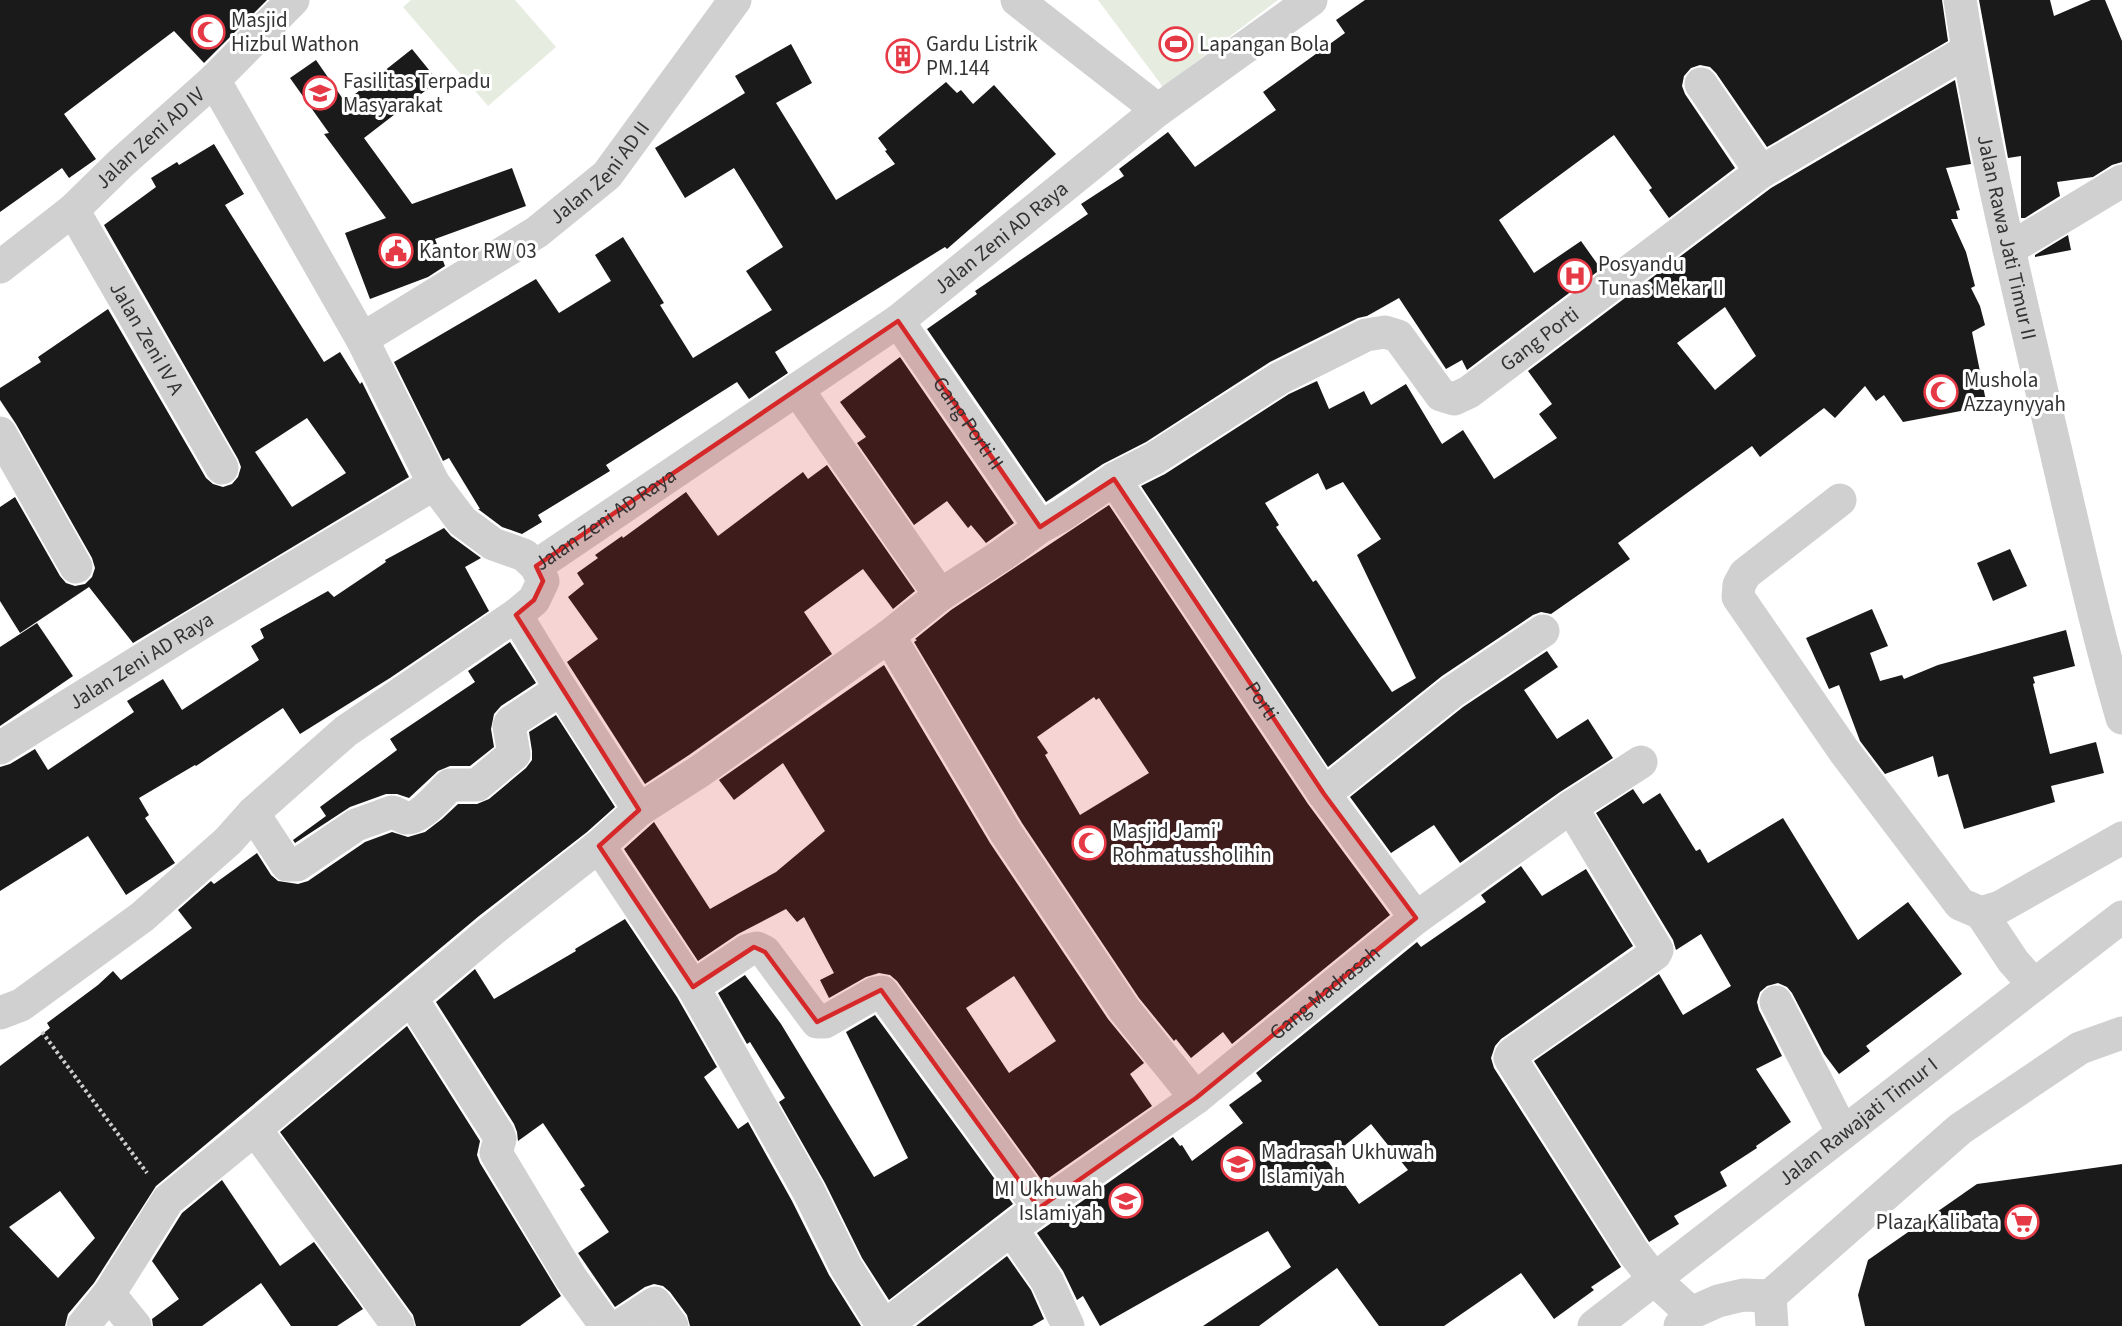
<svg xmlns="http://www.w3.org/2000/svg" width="2122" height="1326" viewBox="0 0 2122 1326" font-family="'Source Sans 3',sans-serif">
  <rect width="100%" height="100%" fill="#fff"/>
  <g fill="#e6ecdf">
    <polygon points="411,0 515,0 556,47 488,106 403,7"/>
    <polygon points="1098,0 1278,0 1163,87"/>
  </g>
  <g fill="#1a1a1a" fill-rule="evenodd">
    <polygon points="0,0 267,0 204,63 174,31 64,114 96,159 69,178 62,168 0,212"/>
    <polygon points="1365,0 1942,0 1948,41 1767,147 1716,73 1710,67 1700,65 1691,68 1684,76 1682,86 1685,94 1735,168 1669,218 1649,190 1652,188 1614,135 1499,220 1534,273 1581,241 1601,269 1467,370 1462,360 1446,369 1399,298 1367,316 1358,318 1270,362 1146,442 1103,464 1046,502 927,329 977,294 975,291 1088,214 1081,204 1124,176 1119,169 1168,132 1195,167 1276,110 1263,92 1345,33 1336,20"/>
    <polygon points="1979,0 2050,0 2054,16 2091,0 2105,0 2122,41 2122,162 2112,165 2093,177 2057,182 2060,196 2025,218 2021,218 2021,156 2008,158"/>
    <polygon points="791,44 812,83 776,103 836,200 895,164 885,151 887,150 878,138 946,82 957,93 961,90 973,104 994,85 1056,154 947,249 945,247 775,352 788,373 749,399 737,382 606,465 610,471 538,515 542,522 522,534 502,527 478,509 480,509 449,458 443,461 394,362 536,279 559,313 611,281 595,255 623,237 664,303 660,305 693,358 772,310 746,271 783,247 734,168 685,198 655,148 745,93 735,76"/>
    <polygon points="412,49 438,81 364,138 412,204 512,168 526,206 435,239 445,266 428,277 370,299 345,233 386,218 324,134 329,133 290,78 316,60 345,102"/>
    <path d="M1955 80 1971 164 1946 168 1960 210 1956 211 1958 219H1951L1966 252 1975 286 1971 288 1980 306 1985 325 1972 332 1987 406 1903 422 1884 395 1876 401 1865 386 1835 418 1824 408 1760 457 1752 446 1618 543 1630 559 1551 614 1541 612 1533 615 1442 676 1328 767 1141 486 1165 474 1289 394 1317 381 1329 409 1364 391 1371 405 1406 384 1442 444 1463 430 1494 479 1557 438 1539 414 1552 404 1528 371 1771 188ZM1725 307 1756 356 1715 390 1677 343ZM1318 473 1326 490 1343 482 1381 539 1357 555 1416 678 1392 692 1316 580 1313 582 1276 527 1279 525 1265 503Z"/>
    <path d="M214 144 244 194 225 205 324 362 340 352 360 384 362 382 409 477 133 643 89 587 20 633 0 601V507L15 497 60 576 66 583 75 586 85 584 92 577 95 568 92 558 16 424 0 400V388L41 362 38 357 108 309 206 478 213 484 223 487 232 484 238 477 241 467 238 459 104 225 156 187 151 178 177 162 179 165ZM307 418 346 473 292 507 255 452Z"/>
    <polygon points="2068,235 2071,250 2035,257 2035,255"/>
    <polygon points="900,357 1014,523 986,543 971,525 968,528 947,501 914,525 857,443 866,437 840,402"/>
    <polygon points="827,465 915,591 893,609 863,569 804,612 832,654 689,755 645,784 567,662 598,639 568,597 584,584 577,573 598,558 595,555 622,536 623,538 686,492 718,536 803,472 808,479"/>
    <path d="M1109 505 1308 804 1390 915 1232 1044 1223 1032 1191 1058 1176 1039 1174 1041 1139 998 1022 823 914 642 917 640 915 639 951 610ZM1094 697 1096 700 1099 698 1149 773 1080 815 1045 755 1048 753 1037 737Z"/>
    <polygon points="444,528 451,536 481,558 465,567 489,611 390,678 300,734 283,708 196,766 195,765 139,798 149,815 145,818 175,863 126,895 88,836 0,891 0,767 10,764 35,749 48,770 134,712 127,701 163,679 182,710 259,660 251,646 264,638 260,629 328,591 334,597 386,562 385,560"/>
    <polygon points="2010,549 2027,586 1993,601 1977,563"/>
    <polygon points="1872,609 1888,646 1870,653 1880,681 1902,675 1904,679 1938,665 2066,630 2075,666 2033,677 2035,683 2033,684 2050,754 2096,742 2104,773 2051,786 2055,802 1964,829 1948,774 1938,777 1933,756 1885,774 1860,741 1839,685 1829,689 1806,638"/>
    <polygon points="37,623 73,676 0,726 0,647"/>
    <polygon points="510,642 536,683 501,706 494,714 491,729 494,747 470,766 450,766 438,771 409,798 397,794 386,794 350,807 295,843 293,840 326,816 320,807 397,750 390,739 475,682 468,671"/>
    <polygon points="1547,651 1558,667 1524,690 1557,739 1588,719 1613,758 1560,792 1460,863 1434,825 1391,853 1350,797 1463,707"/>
    <path d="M884 665 990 843 1108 1019 1144 1063 1130 1074 1152 1106 1043 1182 897 981 890 975 879 973 866 977 829 998 820 980 834 973 804 917 797 922 786 909 738 934 698 961 624 849 654 822 710 909 776 872 825 831 783 763 734 800 719 780ZM1014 976 1056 1041 1009 1073 966 1008Z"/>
    <path d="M556 715 615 807 587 832 479 916 156 1186 94 1283 68 1314 65 1326H0V1066L50 1028 47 1023 98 985 113 971 121 980 192 928 178 910 211 881 214 884 257 853 271 875 278 881 298 884 308 881 365 842 392 832 408 837 425 832 442 819 458 804H477L489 799 526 768 532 760V751L529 732ZM60 1191 95 1238 58 1278 9 1227Z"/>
    <polygon points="1633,789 1643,804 1660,793 1696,851 1700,849 1708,863 1783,818 1858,940 1908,902 1962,974 1866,1046 1870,1051 1839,1074 1824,1054 1792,993 1787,987 1778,983 1767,986 1760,992 1757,1002 1759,1010 1782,1056 1756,1069 1791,1122 1756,1146 1757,1148 1720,1172 1727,1186 1674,1216 1679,1224 1649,1242 1534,1061 1659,974 1683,1015 1731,986 1701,934 1676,950 1673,940 1596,813"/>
    <path d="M1521 866 1542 896 1586 869 1633 946 1501 1039 1495 1046 1491 1058 1494 1068 1621 1267 1591 1287 1594 1290 1554 1319 1521 1273 1444 1326H1379L1337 1268 1259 1326H1203L1291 1267 1268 1231 1100 1326 1083 1296 1077 1300 1063 1271 1037 1233 1173 1137 1180 1146 1182 1145 1192 1161 1243 1123 1229 1105 1262 1081 1256 1073 1417 942 1421 947 1486 902 1481 895ZM1371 1124 1408 1170 1359 1204 1327 1160Z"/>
    <polygon points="625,919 677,997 717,1067 704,1077 738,1129 748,1122 792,1201 829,1275 861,1326 690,1326 687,1315 670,1292 663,1286 654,1284 645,1287 615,1307 578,1253 609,1232 580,1189 585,1186 543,1123 518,1141 517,1132 514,1124 436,1002 475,969 494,999 576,951 575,949"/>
    <polygon points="745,975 781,1024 874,1177 908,1158 846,1032 875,1015 1013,1204 889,1300 862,1258 825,1183 779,1102 785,1098 750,1042 747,1044 718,993"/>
    <polygon points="407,1026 480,1141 477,1155 480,1163 561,1296 520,1326 416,1326 413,1315 280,1132"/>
    <polygon points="2122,1164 2122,1326 1865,1326 1858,1295 1868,1260 1977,1184"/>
    <polygon points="222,1180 280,1266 314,1242 363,1309 337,1326 291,1326 261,1283 202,1326 153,1326 152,1319 179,1299 152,1261 182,1213"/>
    <polygon points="1007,1256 1031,1290 1044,1319 1032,1326 916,1326"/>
  </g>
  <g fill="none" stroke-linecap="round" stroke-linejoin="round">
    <polyline stroke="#cdcdcd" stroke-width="4" stroke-dasharray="3 3" stroke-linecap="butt" points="42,1032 147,1173"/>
    <g stroke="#d0d0d0" stroke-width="33">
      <polyline points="1017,0 1158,110"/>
      <path id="s1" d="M1960 0C1981 136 2014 271 2045 405 2070 509 2092 615 2122 718"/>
      <path id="s2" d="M214 80 362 339 434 484 462 521 493 544 524 555 536 566 898 321 1158 110 1311 0"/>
      <polyline points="1701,84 1761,172"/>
      <path id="s3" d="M73 210 222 468"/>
      <polyline points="2009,249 2122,181"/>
      <path id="s4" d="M0 267 73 210 120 164 214 80 293 0"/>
      <path id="s5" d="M898 321 1040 527"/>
      <path id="s6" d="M362 339 537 232 607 175 735 0"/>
      <polyline points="797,389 940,595"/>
      <polyline points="0,433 76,567"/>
      <path id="s7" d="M1114 479 1324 794 1416 918"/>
      <polyline points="1840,500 1745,574 1739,585 1738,597 1844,751 1960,904 1981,913 2000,907 2122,838"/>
      <polyline points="516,615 561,689 639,810"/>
      <polyline points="889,636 1006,833 1124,1009 1196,1098"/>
      <path id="s8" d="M0 748 198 625 434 484"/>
      <polyline points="1324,794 1452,692 1543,631"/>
      <polyline points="1571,807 1657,950 1655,954 1512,1054 1510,1058 1634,1253 1655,1280 1691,1313"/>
      <path d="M253 813 287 865H297L356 825 392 812C397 813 402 817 406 818 421 819 440 794 450 785H477L514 754 509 726 511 722 561 689"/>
      <polyline points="599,846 693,987 809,1192 846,1267 883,1326"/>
      <polyline points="1981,913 2013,961 2034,985"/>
      <polyline points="693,987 748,950 757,948 765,952 817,1022 825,1022 875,993 882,992 1039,1208"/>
      <polyline points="411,998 498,1134 500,1139 496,1153 571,1278 606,1326"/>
      <polyline points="1776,1002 1843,1133"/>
      <polyline points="0,1013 21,1005 142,917 228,841 253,813 346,731 516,615 534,600 543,581 536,566"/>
      <polyline points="255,1129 398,1326"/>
      <polyline points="1012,1230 1047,1281 1068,1326"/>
      <polyline points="109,1294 135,1326"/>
      <path id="s9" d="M83 1326 109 1294 168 1200 255 1129 491 931 599 846 639 810 700 771 889 636 940 595 1002 555 1040 527 1062 515 1114 479 1155 458 1280 378 1366 335 1385 332 1398 336 1441 395 1454 399 1469 392 1761 172 1967 51"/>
      <polyline points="620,1326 655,1303 672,1326"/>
      <path id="s10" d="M885 1326 1039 1208 1196 1098 1416 918 1571 807 1641 762"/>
      <path id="s11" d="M1594 1326 2122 917"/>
      <polyline points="1680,1326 1691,1313 1718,1301 1743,1295 1770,1296"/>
      <polyline points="1772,1326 1770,1296 1960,1129 2080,1048 2122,1033"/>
    </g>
  </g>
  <path fill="#d62828" fill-opacity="0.2" stroke="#d62828" stroke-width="4.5" stroke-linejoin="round" d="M898 321 1040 527 1114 479 1324 794 1416 918 1196 1098 1039 1208 881 990 817 1022 765 952 754 947 693 987 599 846 639 810 516 615 534 600 543 581 536 566Z"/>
  <defs>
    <g id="mosque-ring" transform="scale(1.725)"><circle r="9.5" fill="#fff" stroke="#e63946" stroke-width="1.5"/><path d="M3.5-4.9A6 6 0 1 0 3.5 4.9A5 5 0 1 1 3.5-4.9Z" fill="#e63946"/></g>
    <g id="stadium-ring" transform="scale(1.725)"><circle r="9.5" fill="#fff" stroke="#e63946" stroke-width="1.5"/><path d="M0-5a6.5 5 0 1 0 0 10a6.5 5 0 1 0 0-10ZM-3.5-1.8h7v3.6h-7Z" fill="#e63946"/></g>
    <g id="building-ring" transform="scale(1.725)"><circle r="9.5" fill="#fff" stroke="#e63946" stroke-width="1.5"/><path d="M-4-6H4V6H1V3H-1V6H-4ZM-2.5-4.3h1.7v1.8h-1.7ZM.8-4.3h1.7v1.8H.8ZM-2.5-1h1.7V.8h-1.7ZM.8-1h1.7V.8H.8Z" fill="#e63946"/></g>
    <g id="school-ring" transform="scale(1.725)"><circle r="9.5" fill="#fff" stroke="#e63946" stroke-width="1.5"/><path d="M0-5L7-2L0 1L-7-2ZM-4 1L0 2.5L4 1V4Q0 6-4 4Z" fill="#e63946"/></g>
    <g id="civic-ring" transform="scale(1.725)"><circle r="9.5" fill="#fff" stroke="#e63946" stroke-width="1.5"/><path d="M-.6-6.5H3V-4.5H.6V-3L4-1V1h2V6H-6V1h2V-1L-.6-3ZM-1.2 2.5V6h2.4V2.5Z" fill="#e63946"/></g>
    <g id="hospital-ring" transform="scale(1.725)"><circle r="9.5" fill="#fff" stroke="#e63946" stroke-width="1.5"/><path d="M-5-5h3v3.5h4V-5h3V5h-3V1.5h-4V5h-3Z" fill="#e63946"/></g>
    <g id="supermarket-ring" transform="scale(1.725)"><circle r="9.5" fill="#fff" stroke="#e63946" stroke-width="1.5"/><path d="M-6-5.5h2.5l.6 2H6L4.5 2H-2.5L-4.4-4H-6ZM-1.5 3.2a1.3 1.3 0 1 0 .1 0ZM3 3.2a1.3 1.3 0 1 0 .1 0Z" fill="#e63946"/></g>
  </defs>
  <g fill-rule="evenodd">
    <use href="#mosque-ring" x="208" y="32"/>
    <use href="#stadium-ring" x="1176" y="44"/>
    <use href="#building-ring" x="903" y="56"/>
    <use href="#school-ring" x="320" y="93"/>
    <use href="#civic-ring" x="396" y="251"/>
    <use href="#hospital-ring" x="1575" y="276"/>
    <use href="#mosque-ring" x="1941" y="392"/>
    <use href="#mosque-ring" x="1089" y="843"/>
    <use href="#school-ring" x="1238" y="1164"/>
    <use href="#school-ring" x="1126" y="1201"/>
    <use href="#supermarket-ring" x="2022" y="1222"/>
  </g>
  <g text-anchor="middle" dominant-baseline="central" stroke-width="6" stroke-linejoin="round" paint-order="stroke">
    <g font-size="21" fill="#333" stroke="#fff" text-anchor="start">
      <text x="231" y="20">Masjid<tspan x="231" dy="24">Hizbul Wathon</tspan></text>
      <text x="926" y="44">Gardu Listrik<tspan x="926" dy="24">PM.144</tspan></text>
      <text x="1199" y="44">Lapangan Bola</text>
      <text x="343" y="81">Fasilitas Terpadu<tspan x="343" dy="24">Masyarakat</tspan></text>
      <text x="419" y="251">Kantor RW 03</text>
      <text x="1598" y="264">Posyandu<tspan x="1598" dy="24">Tunas Mekar II</tspan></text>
      <text x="1964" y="380">Mushola<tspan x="1964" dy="24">Azzaynyyah</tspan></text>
      <text x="1112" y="831">Masjid Jami'<tspan x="1112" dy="24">Rohmatussholihin</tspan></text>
      <text x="1261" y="1152">Madrasah Ukhuwah<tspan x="1261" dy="24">Islamiyah</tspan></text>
      <text x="1103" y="1189" text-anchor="end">MI Ukhuwah<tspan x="1103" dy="24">Islamiyah</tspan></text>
      <text x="1999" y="1222" text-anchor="end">Plaza Kalibata</text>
    </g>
    <g font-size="21" fill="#333" stroke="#fff">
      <text stroke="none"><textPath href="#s4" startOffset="198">Jalan Zeni AD IV</textPath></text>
      <text stroke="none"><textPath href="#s6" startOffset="292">Jalan Zeni AD II</textPath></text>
      <text stroke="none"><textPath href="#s1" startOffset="242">Jalan Rawa Jati Timur II</textPath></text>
      <text stroke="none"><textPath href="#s2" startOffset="1164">Jalan Zeni AD Raya</textPath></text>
      <text stroke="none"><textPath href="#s3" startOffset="148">Jalan Zeni IV A</textPath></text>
      <text stroke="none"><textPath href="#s9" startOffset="1858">Gang Porti</textPath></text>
      <text stroke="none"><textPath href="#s5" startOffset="124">Gang Porti II</textPath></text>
      <text stroke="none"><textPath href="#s2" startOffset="678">Jalan Zeni AD Raya</textPath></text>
      <text stroke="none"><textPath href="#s8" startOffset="166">Jalan Zeni AD Raya</textPath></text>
      <text stroke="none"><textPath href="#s7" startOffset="267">Porti</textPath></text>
      <text stroke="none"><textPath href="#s10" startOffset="552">Gang Madrasah</textPath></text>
      <text stroke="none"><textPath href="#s11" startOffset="334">Jalan Rawajati Timur I</textPath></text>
    </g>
  </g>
</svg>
